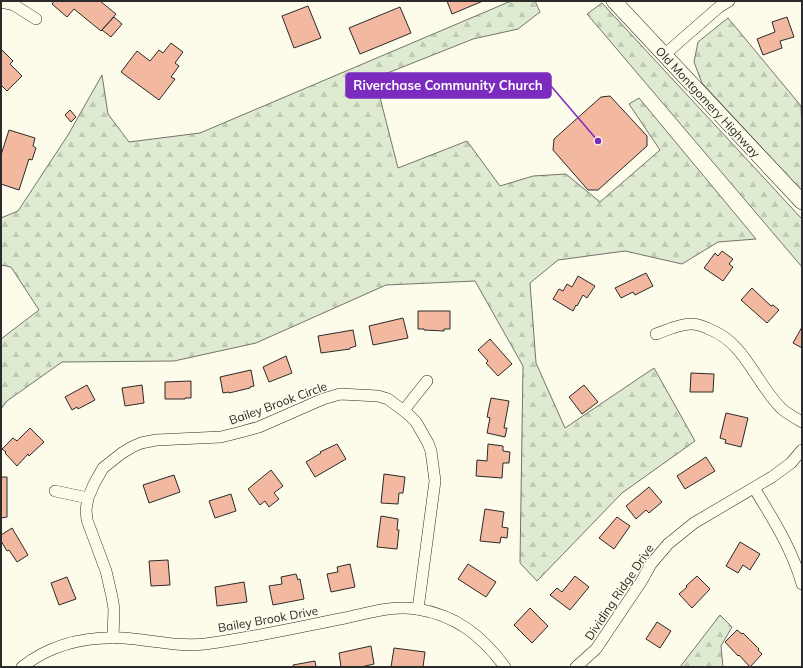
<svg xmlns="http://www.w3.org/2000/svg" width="803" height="668" viewBox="0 0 803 668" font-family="Mulish,sans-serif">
  <defs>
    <pattern id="forest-firs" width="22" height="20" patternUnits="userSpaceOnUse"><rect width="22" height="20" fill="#deebd1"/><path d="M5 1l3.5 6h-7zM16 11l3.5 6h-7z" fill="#bfcab4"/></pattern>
  </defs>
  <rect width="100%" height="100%" fill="#fdfbea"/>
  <g fill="url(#forest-firs)" stroke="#74746e">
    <polygon points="511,1 535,1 540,12 518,29 473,39 375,78 398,168 467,141 500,186 533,176 566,174 600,202 660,150 629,104 639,98 756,239 718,242 682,264 625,251 558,260 530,283 536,363 565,428 654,368 695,441 622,493 537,581 520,563 523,366 475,281 386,285 256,343 174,361 62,362 7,401 1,409 1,339 39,310 11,267 1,265 1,218 18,211 68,135 102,75 108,114 129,142 200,133"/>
    <polygon points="602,3 802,219 802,267 587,14"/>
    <polygon points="728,18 801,106 802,128 802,191 702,83 694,62 698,42"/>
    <polygon points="720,615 732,627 721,646 723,667 680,667"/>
  </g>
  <g fill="#f2b8a0" stroke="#2b2b2b">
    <polygon points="54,1 100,1 116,14 101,31 74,9 67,17 52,4"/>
    <polygon points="447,1 483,1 452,14"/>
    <polygon points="308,6 321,38 294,48 282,16"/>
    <polygon points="400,7 411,33 360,54 349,28"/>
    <polygon points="114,17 122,24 111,37 102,30"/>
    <polygon points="787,17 794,37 780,41 782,48 763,55 757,39 775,32 772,22"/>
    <polygon points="171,43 183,52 175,63 179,66 171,77 175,79 159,100 121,72 137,51 150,61 159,50 163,53"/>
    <polygon points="1,49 13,61 10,64 22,76 7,91 1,85"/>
    <polygon points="610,96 647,136 647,146 598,190 588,190 553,150 554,139 601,97"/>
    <polygon points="70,110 76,117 71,122 65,115"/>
    <polygon points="9,130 35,138 33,146 36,148 32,160 29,159 19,190 1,184 1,155"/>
    <polygon points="722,251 733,259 729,264 733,267 723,281 704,268 715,253 718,256"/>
    <polygon points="646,273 653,286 635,295 633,292 621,298 615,288"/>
    <polygon points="578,276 595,286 587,298 583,295 577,306 576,305 573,311 553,299 559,289 563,291 567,284 572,287"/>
    <polygon points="752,288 771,306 773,305 779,310 767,323 741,300"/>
    <polygon points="418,311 450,311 450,329 444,329 444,331 424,330 424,329 418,329"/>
    <polygon points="403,318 408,338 373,345 369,326"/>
    <polygon points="802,327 802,348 793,343"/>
    <polygon points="353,330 356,346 350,348 350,349 321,353 318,336"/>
    <polygon points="490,339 512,364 498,376 486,363 488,361 478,350"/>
    <polygon points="286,356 292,373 269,382 263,367"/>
    <polygon points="251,370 254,386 250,387 250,388 229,393 229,392 223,393 220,377"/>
    <polygon points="691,373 714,374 713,392 690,392"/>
    <polygon points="191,381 191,398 185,398 185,399 165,399 165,382"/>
    <polygon points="87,385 95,400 78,409 77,407 72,410 65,397"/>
    <polygon points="142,385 144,403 125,406 122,388"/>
    <polygon points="584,385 598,402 582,414 569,397"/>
    <polygon points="491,398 509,401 504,428 507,428 505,437 487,433 490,418 487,417"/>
    <polygon points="726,413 748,418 741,447 725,443 726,440 720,438"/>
    <polygon points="30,428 44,442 29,456 28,454 17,466 5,453 6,452 2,449 13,438 17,441"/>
    <polygon points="337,444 346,459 315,477 306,462 321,453 320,452"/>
    <polygon points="488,444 503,446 503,451 510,452 509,463 503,463 502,478 476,476 477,460 487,461"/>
    <polygon points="706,457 715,471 685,489 677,476"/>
    <polygon points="271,470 283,486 274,493 279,499 269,507 265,501 260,505 248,489"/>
    <polygon points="384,474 405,477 403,493 399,493 398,504 381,503"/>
    <polygon points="174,475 180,492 149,503 143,485"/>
    <polygon points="1,477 7,477 7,517 1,518"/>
    <polygon points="649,487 662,502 649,513 646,510 636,519 626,506"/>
    <polygon points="231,494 236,511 215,518 209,501"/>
    <polygon points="485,509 504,512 502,527 508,528 507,538 501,537 500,543 480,541"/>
    <polygon points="381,516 398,519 397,530 399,530 397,549 377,547"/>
    <polygon points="617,517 630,526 614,549 599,538"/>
    <polygon points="12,528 28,555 17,562 9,550 7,551 1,541 1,535"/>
    <polygon points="740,542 760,554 750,570 743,565 738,573 726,566"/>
    <polygon points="168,560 170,585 151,586 149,561"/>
    <polygon points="350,564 355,587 331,592 327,574 338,572 337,567"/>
    <polygon points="468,564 496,582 486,597 458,579"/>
    <polygon points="296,574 298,580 300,579 304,599 273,605 269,586 282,584 281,577"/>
    <polygon points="575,576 589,587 570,610 550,595 557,588 562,592"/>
    <polygon points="697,576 710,589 692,608 679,594 687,587 686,586"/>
    <polygon points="67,577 76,599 59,605 51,583"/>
    <polygon points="244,582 247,602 217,606 215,587"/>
    <polygon points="530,608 548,626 532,643 514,625"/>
    <polygon points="657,622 671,631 660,648 646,639"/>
    <polygon points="737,630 742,634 743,633 759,649 758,650 762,654 750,667 739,655 738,656 725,642"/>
    <polygon points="371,646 374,664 361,667 341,667 339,653"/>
    <polygon points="394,648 425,652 423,667 391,667"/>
    <polygon points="315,661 316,667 292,667 294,667 293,665"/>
  </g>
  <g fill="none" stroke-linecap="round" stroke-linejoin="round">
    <g stroke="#2b2b2b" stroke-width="12">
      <g id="street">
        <polyline points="1,2 14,5 36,19"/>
        <polyline points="664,55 719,7 729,1"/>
        <path d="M656 334C667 330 679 324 691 324 697 324 703 326 709 329 746 343 755 383 782 409 788 414 795 418 802 422"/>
        <polyline points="404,410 427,381"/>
        <path d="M754 488C773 519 792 549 802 584"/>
        <polyline points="55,491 88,498"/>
        <polyline points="113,638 114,609 112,597 106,571 87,520 86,510 88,498 94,484 103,468 122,453 132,447 141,443 156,440 221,437 241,432 259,427 323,399 340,394 378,396 388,399 408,414 416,422 428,443 431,451 435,481 418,609"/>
        <path d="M22 667C51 644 87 636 124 638 151 640 178 647 205 644 252 638 299 627 345 618 369 613 392 605 417 609 456 615 482 636 505 667"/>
        <polyline points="576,667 596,649 641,582 651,564 668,544 694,523 772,477 791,463 802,450"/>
      </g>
    </g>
    <g stroke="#2b2b2b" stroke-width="16">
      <polyline id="secondary" points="614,1 802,202"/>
    </g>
    <use href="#street" stroke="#fdfbea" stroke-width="11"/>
    <use href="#secondary" stroke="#fdfbea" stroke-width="15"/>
  </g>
  <g text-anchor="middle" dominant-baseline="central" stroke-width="3" stroke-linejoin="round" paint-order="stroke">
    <g font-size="12" fill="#2b2b2b" stroke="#fdfbea">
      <text transform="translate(708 102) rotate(47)">Old Montgomery Highway</text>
      <text transform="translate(278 403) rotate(-20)">Bailey Brook Circle</text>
      <text transform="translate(619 592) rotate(-56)">Dividing Ridge Drive</text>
      <text transform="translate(268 619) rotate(-10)">Bailey Brook Drive</text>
    </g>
  </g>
  <path fill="none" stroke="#7b2cbf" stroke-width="1.5" d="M598 141L551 86"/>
  <circle fill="#7b2cbf" stroke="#fdfbea" stroke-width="1.5" cx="598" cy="141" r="4"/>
  <rect fill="#7b2cbf" stroke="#7b2cbf" stroke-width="1.5" x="346" y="73" width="205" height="25" rx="4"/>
  <g font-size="13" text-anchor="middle" font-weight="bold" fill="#fff">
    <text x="448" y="90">Riverchase Community Church</text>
  </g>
  <rect width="803" height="668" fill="none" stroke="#2b2b2b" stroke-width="4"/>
</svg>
